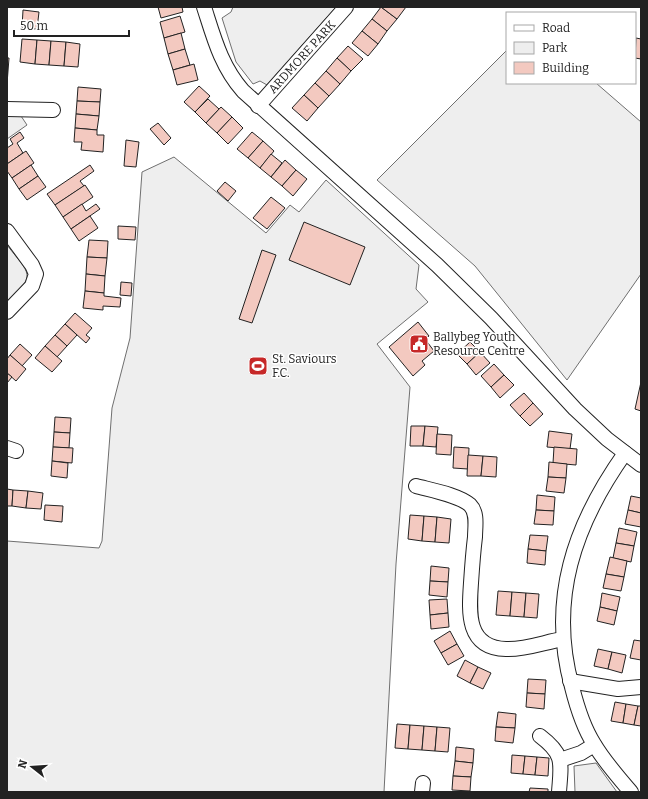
<svg xmlns="http://www.w3.org/2000/svg" width="648" height="799" viewBox="0 0 648 799" font-family="Bitter,serif">
  <rect width="100%" height="100%" fill="#fff"/>
  <g fill="#eee" stroke="#6f6f6f">
    <polygon points="233,7 336,7 267,85 260,81 253,84 236,62 222,18 231,12"/>
    <polygon points="507,50 507,83 596,83 641,122 641,274 567,380 475,266 377,180"/>
    <polygon points="7,115 21,116 27,125 7,139"/>
    <polygon points="174,157 266,233 290,205 299,212 326,180 419,265 416,289 428,302 377,344 410,387 396,564 384,792 7,792 7,541 99,548 102,541 112,408 130,338 142,172"/>
    <path d="M7 245C30 275 37 274 7 302Z"/>
    <polygon points="596,763 617,792 575,792 574,766"/>
  </g>
  <g fill="#f3c9c0" stroke="#222">
    <polygon points="158,7 182,7 183,12 161,18"/>
    <polygon points="381,7 397,19 387,31 372,19"/>
    <polygon points="381,7 406,7 397,19"/>
    <polygon points="23,10 39,12 37,29 22,28"/>
    <polygon points="180,16 185,32 164,38 160,22"/>
    <polygon points="372,19 387,31 378,44 362,31"/>
    <polygon points="362,31 378,44 368,56 352,43"/>
    <polygon points="181,33 185,49 168,54 164,38"/>
    <polygon points="636,38 641,39 641,59 635,58"/>
    <polygon points="22,39 37,40 35,64 20,62"/>
    <polygon points="37,40 51,41 49,65 35,64"/>
    <polygon points="51,41 66,42 64,66 49,65"/>
    <polygon points="66,42 80,44 78,67 64,66"/>
    <polygon points="348,46 363,59 351,71 337,58"/>
    <polygon points="185,49 190,65 173,70 168,54"/>
    <polygon points="7,58 9,58 7,84"/>
    <polygon points="337,58 351,71 340,84 326,71"/>
    <polygon points="194,64 198,80 177,85 173,70"/>
    <polygon points="326,71 340,84 329,96 315,83"/>
    <polygon points="315,83 329,96 318,108 304,95"/>
    <polygon points="199,86 210,96 195,112 184,102"/>
    <polygon points="78,87 101,89 100,102 77,101"/>
    <polygon points="304,95 318,108 307,121 292,108"/>
    <polygon points="208,99 219,109 206,123 195,112"/>
    <polygon points="77,101 100,102 99,116 76,114"/>
    <polygon points="221,107 232,117 217,133 206,123"/>
    <polygon points="76,114 99,116 97,130 75,128"/>
    <polygon points="232,117 243,128 228,144 217,133"/>
    <polygon points="158,123 171,138 164,145 150,129"/>
    <polygon points="75,128 97,130 97,135 104,135 103,152 81,150 82,142 74,142"/>
    <polygon points="20,132 24,138 17,143 23,153 7,164 7,148 13,144 10,139"/>
    <polygon points="252,132 263,141 248,158 237,149"/>
    <polygon points="126,140 139,142 136,167 124,166"/>
    <polygon points="263,141 274,151 260,168 248,158"/>
    <polygon points="26,151 34,163 12,178 7,171 7,164"/>
    <polygon points="271,154 282,163 271,177 260,168"/>
    <polygon points="285,160 296,170 282,186 271,177"/>
    <polygon points="31,165 38,176 19,189 12,178"/>
    <polygon points="90,165 94,171 80,181 84,186 55,205 47,194"/>
    <polygon points="296,170 307,179 293,196 282,186"/>
    <polygon points="38,176 46,187 27,200 19,189"/>
    <polygon points="225,182 236,191 228,201 217,191"/>
    <polygon points="85,185 93,197 63,217 55,205"/>
    <polygon points="271,197 285,208 267,229 253,218"/>
    <polygon points="82,204 86,211 96,204 100,209 71,229 63,217"/>
    <polygon points="90,216 98,228 79,241 71,229"/>
    <polygon points="304,222 365,247 350,285 289,260"/>
    <polygon points="118,226 136,227 135,240 118,239"/>
    <polygon points="89,240 108,241 107,258 87,257"/>
    <polygon points="262,250 276,255 252,323 239,319"/>
    <polygon points="87,257 107,258 105,276 86,274"/>
    <polygon points="86,274 105,276 104,293 85,291"/>
    <polygon points="121,282 132,283 131,296 120,295"/>
    <polygon points="85,291 104,293 104,296 121,298 120,307 103,306 103,310 83,308"/>
    <polygon points="75,313 92,328 86,335 90,338 86,343 65,324"/>
    <polygon points="418,322 429,336 425,339 434,351 422,361 425,365 413,376 389,347"/>
    <polygon points="65,324 77,335 67,346 55,335"/>
    <polygon points="55,335 67,346 57,357 45,346"/>
    <polygon points="470,342 480,352 467,364 457,354"/>
    <polygon points="20,344 32,355 22,366 10,355"/>
    <polygon points="45,346 62,361 52,372 35,358"/>
    <polygon points="480,352 490,363 476,375 467,364"/>
    <polygon points="10,355 26,369 16,381 7,373 7,359"/>
    <polygon points="494,364 504,375 491,387 481,376"/>
    <polygon points="7,373 12,377 7,383"/>
    <polygon points="504,375 514,385 500,398 491,387"/>
    <polygon points="641,382 641,411 635,409"/>
    <polygon points="524,393 533,403 520,416 510,405"/>
    <polygon points="533,403 543,414 530,426 520,416"/>
    <polygon points="55,417 71,418 70,433 54,432"/>
    <polygon points="411,426 425,426 423,446 410,446"/>
    <polygon points="425,426 438,427 436,447 423,446"/>
    <polygon points="549,431 572,434 570,449 547,447"/>
    <polygon points="54,432 70,433 69,448 53,447"/>
    <polygon points="437,434 452,435 451,455 436,454"/>
    <polygon points="53,447 73,448 72,463 52,461"/>
    <polygon points="454,447 469,448 468,469 453,468"/>
    <polygon points="554,447 577,449 576,465 553,463"/>
    <polygon points="468,455 483,456 481,476 467,476"/>
    <polygon points="483,456 497,457 496,477 481,476"/>
    <polygon points="52,461 68,463 67,478 51,476"/>
    <polygon points="549,462 567,464 566,478 548,477"/>
    <polygon points="548,477 566,478 564,493 546,491"/>
    <polygon points="7,489 13,490 12,506 7,506"/>
    <polygon points="13,490 28,491 26,508 12,506"/>
    <polygon points="28,491 43,493 41,509 26,508"/>
    <polygon points="537,495 555,497 554,511 536,510"/>
    <polygon points="631,496 641,498 641,513 628,510"/>
    <polygon points="45,505 63,506 62,522 44,520"/>
    <polygon points="536,510 554,511 553,525 534,524"/>
    <polygon points="628,510 641,513 641,527 625,524"/>
    <polygon points="410,515 424,516 422,541 408,539"/>
    <polygon points="424,516 437,517 435,542 422,541"/>
    <polygon points="437,517 451,519 449,543 435,542"/>
    <polygon points="619,528 637,532 634,546 616,543"/>
    <polygon points="530,535 548,536 546,551 528,549"/>
    <polygon points="616,543 634,546 631,562 613,558"/>
    <polygon points="528,549 546,551 545,565 527,563"/>
    <polygon points="610,557 627,561 624,577 606,574"/>
    <polygon points="431,566 449,568 448,582 430,581"/>
    <polygon points="606,574 624,577 621,591 603,588"/>
    <polygon points="430,581 448,582 447,597 429,595"/>
    <polygon points="498,591 512,592 510,616 496,615"/>
    <polygon points="512,592 526,593 524,617 510,616"/>
    <polygon points="526,593 539,594 537,618 524,617"/>
    <polygon points="602,593 620,597 617,611 600,607"/>
    <polygon points="447,599 448,613 430,615 429,600"/>
    <polygon points="600,607 617,611 614,625 597,621"/>
    <polygon points="448,613 449,627 431,629 430,615"/>
    <polygon points="450,631 457,644 441,653 434,641"/>
    <polygon points="634,640 641,641 641,660 630,658"/>
    <polygon points="457,644 464,656 448,665 441,653"/>
    <polygon points="598,649 612,652 608,669 594,666"/>
    <polygon points="612,652 626,655 622,673 608,669"/>
    <polygon points="465,660 478,667 470,683 457,676"/>
    <polygon points="478,667 491,673 483,689 470,683"/>
    <polygon points="528,679 546,680 545,694 527,693"/>
    <polygon points="527,693 545,694 544,709 526,707"/>
    <polygon points="615,702 626,704 623,723 611,721"/>
    <polygon points="626,704 638,706 634,725 623,723"/>
    <polygon points="638,706 641,706 641,726 634,725"/>
    <polygon points="498,712 516,714 515,728 496,727"/>
    <polygon points="397,724 410,725 408,749 395,748"/>
    <polygon points="410,725 424,726 422,750 408,749"/>
    <polygon points="424,726 437,727 435,751 422,750"/>
    <polygon points="437,727 450,728 448,752 435,751"/>
    <polygon points="496,727 515,728 513,743 495,741"/>
    <polygon points="456,747 474,749 473,763 455,761"/>
    <polygon points="512,755 525,756 523,774 511,773"/>
    <polygon points="525,756 537,757 535,775 523,774"/>
    <polygon points="537,757 549,758 548,776 535,775"/>
    <polygon points="455,761 473,763 471,777 453,776"/>
    <polygon points="453,776 471,777 470,791 452,790"/>
    <polygon points="530,788 548,789 548,792 529,792"/>
  </g>
  <g fill="none" stroke-linecap="round" stroke-linejoin="round">
    <g stroke="#222" stroke-width="16">
      <g id="street">
        <path d="M204 7C214 38 221 66 243 91L437 265 491 318 575 409 607 439 641 465"/>
        <polyline points="258,106 346,7"/>
        <polyline points="7,109 53,110"/>
        <polyline points="7,231 32,265 36,274 32,286 7,312"/>
        <polyline points="7,448 16,451"/>
        <path d="M625 453C574 525 548 600 572 687 577 707 583 727 594 744 604 761 618 777 631 792"/>
        <path d="M416 486C431 490 459 495 470 505 478 513 475 527 475 537 473 553 472 568 471 583 469 612 466 648 506 649 525 650 545 642 563 639"/>
        <polyline points="570,681 618,689 641,687"/>
        <path d="M540 736C565 755 561 763 559 792"/>
        <polyline points="560,760 581,753 594,745"/>
        <polyline points="422,792 423,783"/>
      </g>
    </g>
    <use href="#street" stroke="#fff" stroke-width="14"/>
  </g>
  <defs>
    <g id="civic-square" transform="scale(1)"><rect x="-9" y="-9" width="18" height="18" rx="4" fill="#c62828" stroke="#fff"/><path d="M-.6-6.5H3V-4.5H.6V-3L4-1V1h2V6H-6V1h2V-1L-.6-3ZM-1.2 2.5V6h2.4V2.5Z" fill="#fff"/></g>
    <g id="stadium-square" transform="scale(1)"><rect x="-9" y="-9" width="18" height="18" rx="4" fill="#c62828" stroke="#fff"/><path d="M0-5a6.5 5 0 1 0 0 10a6.5 5 0 1 0 0-10ZM-3.5-1.8h7v3.6h-7Z" fill="#fff"/></g>
  </defs>
  <g fill-rule="evenodd">
    <use href="#civic-square" x="419" y="344"/>
    <use href="#stadium-square" x="258" y="366"/>
  </g>
  <g text-anchor="middle" dominant-baseline="central" stroke-width="3" stroke-linejoin="round" paint-order="stroke">
    <g font-size="12" fill="#222" stroke="#fff">
      <text transform="translate(302 57) rotate(-48)">ARDMORE PARK</text>
    </g>
    <g font-size="12" fill="#222" stroke="#fff" text-anchor="start">
      <text x="433" y="337">Ballybeg Youth<tspan x="433" dy="14">Resource Centre</tspan></text>
      <text x="272" y="359">St. Saviours<tspan x="272" dy="14">F.C.</tspan></text>
    </g>
  </g>
  <rect width="648" height="799" fill="none" stroke="#222222" stroke-width="16"/>
  <rect x="506" y="12" width="130" height="72" fill="#ffffff" stroke="#a7a7a7"/>
  <rect x="514" y="25" width="20" height="6" fill="#ffffff" stroke="#a7a7a7"/>
  <text x="542" y="32" font-size="12" fill="#222222">Road</text>
  <rect x="514" y="42" width="20" height="12" fill="#eeeeee" stroke="#a7a7a7"/>
  <text x="542" y="52" font-size="12" fill="#222222">Park</text>
  <rect x="514" y="62" width="20" height="12" fill="#f3c9c0" stroke="#a7a7a7"/>
  <text x="542" y="72" font-size="12" fill="#222222">Building</text>
  <g transform="translate(32 767) rotate(287)" stroke="#ffffff" stroke-width="3" paint-order="stroke">
  <path d="M0-3L7 15L0 10L-7 15Z" fill="#222222"/>
  <text y="-6" font-size="11" font-weight="bold" text-anchor="middle" fill="#222222">N</text>
  </g>
  <path d="M14 30v6h115v-6" fill="none" stroke="#222222" stroke-width="2"/>
  <text x="20" y="30" font-size="12" fill="#222222" stroke="#ffffff" stroke-width="3" paint-order="stroke">50 m</text>
</svg>
